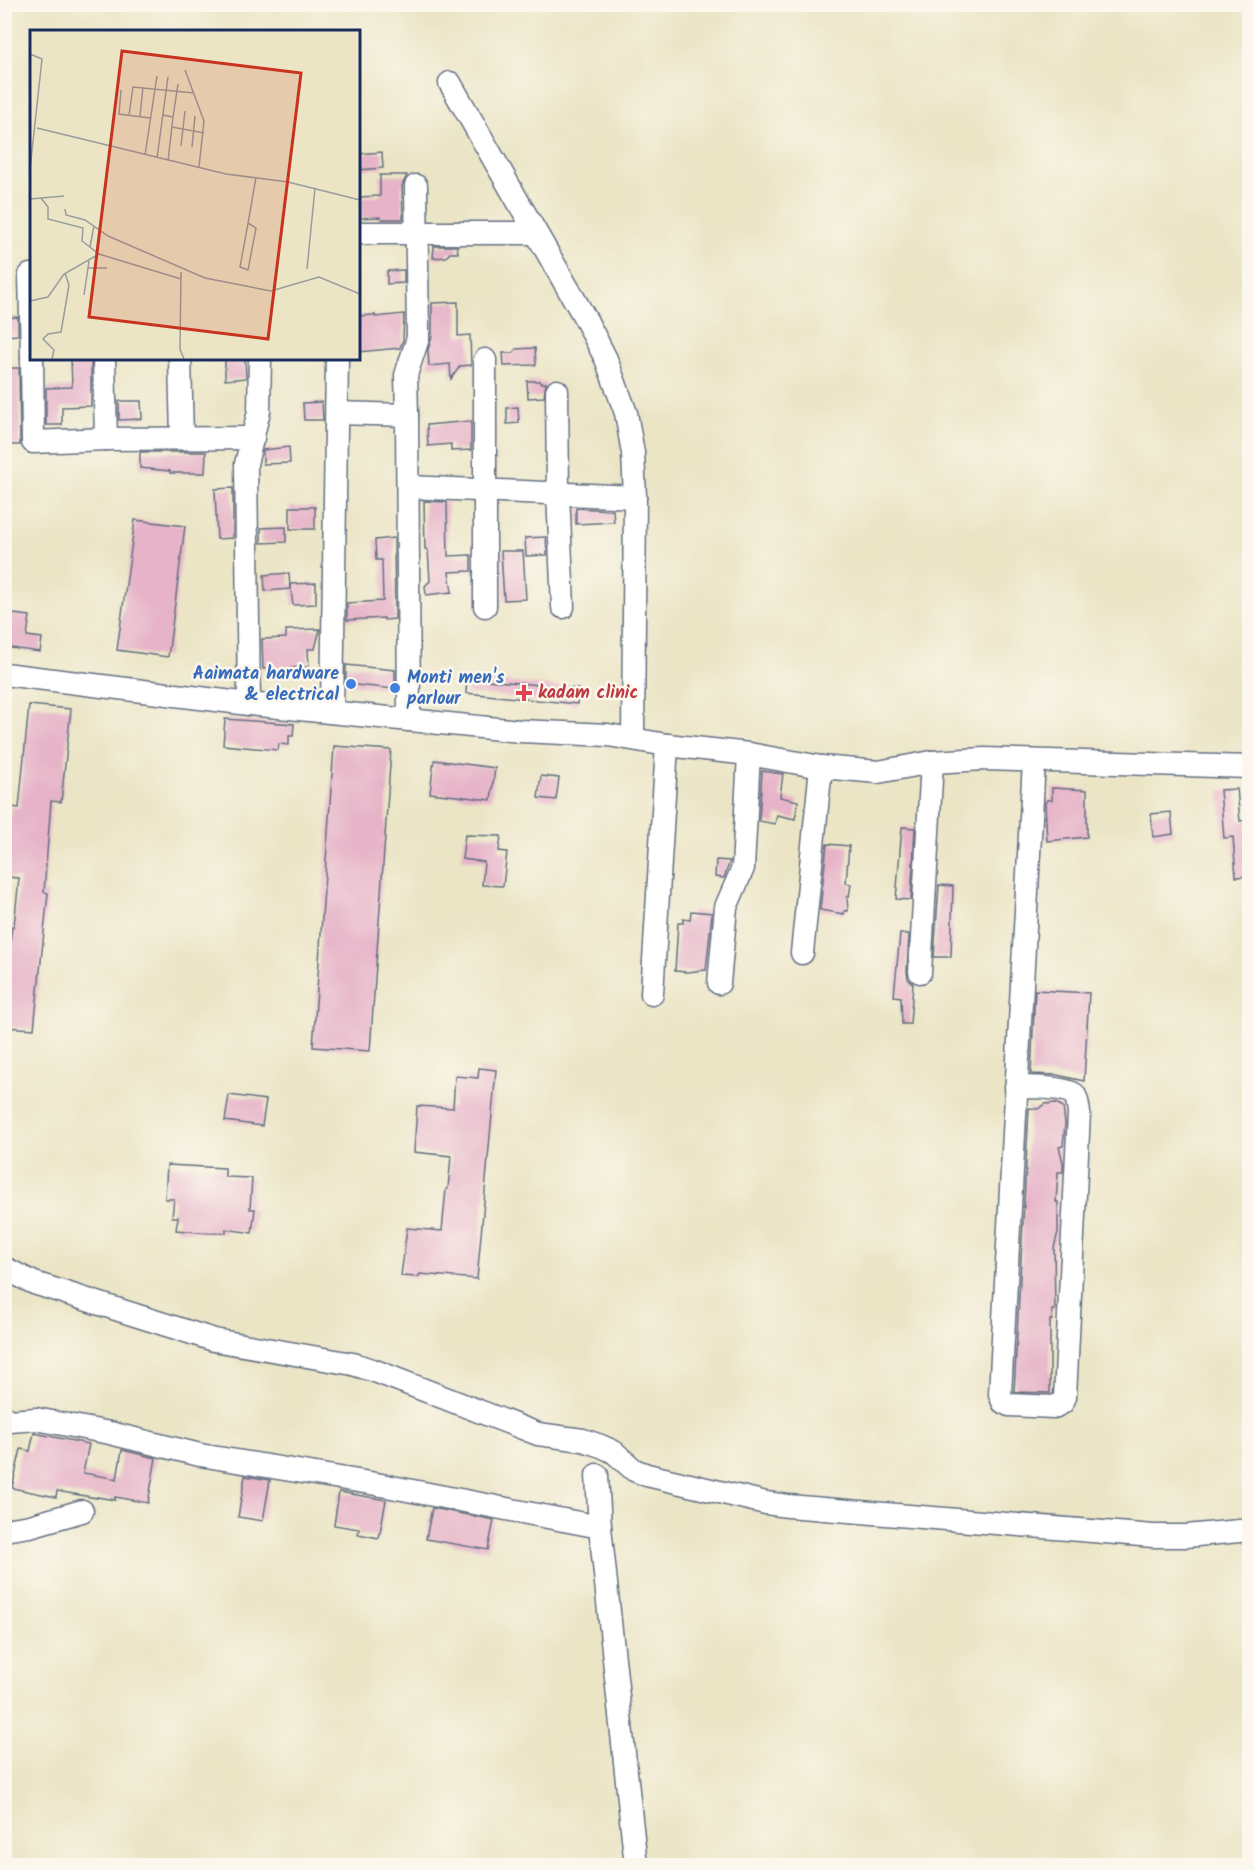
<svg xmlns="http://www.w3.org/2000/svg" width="1254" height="1870" viewBox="0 0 1254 1870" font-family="Kalam,sans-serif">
  <rect width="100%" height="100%" fill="#fbf7ec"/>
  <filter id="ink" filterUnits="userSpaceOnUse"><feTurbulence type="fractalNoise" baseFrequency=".0167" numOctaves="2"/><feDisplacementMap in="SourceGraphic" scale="12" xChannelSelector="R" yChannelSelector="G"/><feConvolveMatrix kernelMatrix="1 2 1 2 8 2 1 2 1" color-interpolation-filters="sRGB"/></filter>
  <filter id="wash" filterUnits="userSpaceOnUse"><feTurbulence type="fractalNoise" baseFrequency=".008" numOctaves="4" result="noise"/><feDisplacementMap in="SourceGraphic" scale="24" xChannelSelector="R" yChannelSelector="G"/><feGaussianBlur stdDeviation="1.35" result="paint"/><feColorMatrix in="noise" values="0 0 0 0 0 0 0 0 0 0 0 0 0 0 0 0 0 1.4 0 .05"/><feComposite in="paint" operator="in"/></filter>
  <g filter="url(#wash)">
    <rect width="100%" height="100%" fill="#ebe5c6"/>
    <g id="blocks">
      <g fill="#e6b3c8">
        <polygon points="382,152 383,168 358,170 358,154"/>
        <polygon points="380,175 407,175 402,186 403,219 381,219 380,217 358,218 358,197 380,196"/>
        <polygon points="434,246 457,246 458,253 450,253 446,257 433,258"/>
        <polygon points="404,270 404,283 387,284 387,271"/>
        <polygon points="458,302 458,336 470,335 471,365 460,366 451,379 450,364 429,366 428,350 432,336 432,303"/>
        <polygon points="404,314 403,340 400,348 358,352 358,316 375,315 375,317"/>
        <polygon points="18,317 18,335 4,336 4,318"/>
        <polygon points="535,348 536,365 504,366 503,353 513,353 516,349"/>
        <polygon points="71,358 91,358 91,406 62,407 62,425 46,425 46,388 72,387"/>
        <polygon points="225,358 245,358 246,378 225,380"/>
        <polygon points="4,368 19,368 20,445 4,445"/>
        <polygon points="527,381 540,381 540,383 546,383 544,397 528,398"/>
        <polygon points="119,401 141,401 142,419 119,420"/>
        <polygon points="322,402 323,420 304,420 303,403"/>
        <polygon points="518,407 519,423 507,424 507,408"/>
        <polygon points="471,421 471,450 451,451 451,444 428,446 427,425"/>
        <polygon points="289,447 290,463 263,464 263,450"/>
        <polygon points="140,452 206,452 205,473 170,473 170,471 140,468"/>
        <polygon points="233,488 233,538 217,539 215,489"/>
        <polygon points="424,501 447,502 448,556 471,555 471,571 449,572 452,592 426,595 425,586 430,581 428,550 425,549"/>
        <rect x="290" y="507" width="25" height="22"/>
        <polygon points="576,508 613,510 614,522 576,524"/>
        <polygon points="135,520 185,526 168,657 117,650"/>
        <polygon points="286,527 286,542 261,543 261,528"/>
        <polygon points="546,537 547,555 526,556 525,538"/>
        <polygon points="394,538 395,619 384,620 384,618 347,620 347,603 383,601 382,560 376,560 375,540"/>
        <polygon points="501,551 523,551 526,599 504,600"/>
        <polygon points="289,573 290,589 265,591 264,575"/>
        <polygon points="316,583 316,604 293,605 290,584"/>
        <polygon points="4,613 30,616 27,636 42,638 40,652 4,647"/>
        <polygon points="320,629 315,649 308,649 309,667 291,668 291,671 272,672 272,668 263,669 262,639 286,638 286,630"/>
        <polygon points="346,665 395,670 395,689 346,684"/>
        <polygon points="467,678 578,689 577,704 466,693"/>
        <polygon points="29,705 71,709 61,802 51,801 44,892 48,893 34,1029 4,1027 6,989 4,989 4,971 6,959 8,959 12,926 14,926 19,878 5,877 11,807 19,808"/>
        <polygon points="225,719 294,724 293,736 289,736 289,745 279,744 278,750 223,745"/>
        <polygon points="334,746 391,750 370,1051 313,1047"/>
        <polygon points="434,760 495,768 491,800 430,793"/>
        <polygon points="762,771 783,774 780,797 798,801 795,819 777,815 775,824 759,821"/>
        <polygon points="541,776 559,778 556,800 538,798"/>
        <polygon points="1052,788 1087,790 1087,837 1047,841 1045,803 1047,800 1052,800"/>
        <polygon points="1237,789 1240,821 1250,820 1250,876 1236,877 1233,837 1224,838 1220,790"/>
        <polygon points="1171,812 1173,834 1153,837 1151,814"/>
        <polygon points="902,827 915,828 911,900 896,899"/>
        <polygon points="465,835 501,836 499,851 507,852 503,886 482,885 484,862 462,859"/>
        <polygon points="827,844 849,846 846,883 851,884 849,897 847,897 848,911 844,911 844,914 820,910"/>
        <polygon points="716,860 730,861 724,878 715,877"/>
        <polygon points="939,885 953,886 951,957 934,957"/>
        <polygon points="691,911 712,913 706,970 687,972 675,971 678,923 683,923 683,919 690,920"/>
        <polygon points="900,934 909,934 907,972 908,979 913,984 910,1024 902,1024 901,997 894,996"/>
        <polygon points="1035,990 1089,993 1084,1081 1057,1075 1031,1074"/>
        <polygon points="479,1068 496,1070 477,1279 420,1274 418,1277 401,1276 407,1228 442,1231 446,1189 448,1189 451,1156 414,1152 417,1106 453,1108 455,1076 478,1078"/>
        <polygon points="229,1095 266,1100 262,1126 225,1121"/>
        <polygon points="1056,1103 1063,1107 1065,1124 1063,1146 1059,1147 1063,1162 1063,1172 1058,1172 1056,1202 1058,1202 1058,1232 1054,1248 1055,1310 1052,1310 1052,1320 1050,1320 1050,1393 1014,1392 1029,1108 1038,1109 1045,1104"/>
        <polygon points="167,1165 225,1168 225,1177 252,1178 250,1209 255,1209 252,1233 226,1229 226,1233 209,1233 176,1230 178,1217 172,1217 174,1199 165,1199"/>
        <polygon points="34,1433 89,1444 83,1473 117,1479 122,1450 156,1458 148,1503 115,1497 115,1500 97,1497 97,1498 57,1491 56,1497 12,1488 21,1449 30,1451"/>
        <polygon points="245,1476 270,1480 263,1521 238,1517"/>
        <polygon points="339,1492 386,1500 379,1538 358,1534 359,1529 334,1525"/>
        <polygon points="432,1508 494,1520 488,1550 426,1539"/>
      </g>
    </g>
  </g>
  <g filter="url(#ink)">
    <use href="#blocks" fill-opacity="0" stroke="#646f82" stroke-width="1.5"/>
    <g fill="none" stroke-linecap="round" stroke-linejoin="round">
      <g stroke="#646f82" stroke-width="25">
        <g id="minor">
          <polyline points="450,83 585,318 606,359 626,413 633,453 635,497 633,738"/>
          <polyline points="358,233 535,233"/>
          <polyline points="30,275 32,357"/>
          <polyline points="32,358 33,442 106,439 253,438"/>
          <polyline points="104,358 106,439"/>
          <polyline points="180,358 182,438"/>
          <polyline points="557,391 558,493 563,607"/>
          <polyline points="337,413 407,415 409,720"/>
          <polyline points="407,415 406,375 418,338 416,186"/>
          <polyline points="408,487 635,497"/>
          <polyline points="485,606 485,360"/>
          <polyline points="4,674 249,704 520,731 608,735 667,745 749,754 821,767 878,772 932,762 984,759 1250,767"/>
          <polyline points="249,704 246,464 259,411 260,358"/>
          <polyline points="332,712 337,358"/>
          <polyline points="802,953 821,767"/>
          <polyline points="920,972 932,762"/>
          <polyline points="719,983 726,907 743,868 749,754"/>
          <polyline points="652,994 667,745"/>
          <path d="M1016 1087C1028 1087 1065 1087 1074 1094 1078 1099 1078 1107 1079 1113L1065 1397 1062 1403 1054 1407 1009 1405 1003 1402 1000 1394 1034 761"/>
          <polyline points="4,1268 34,1283 214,1340 353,1364 375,1371 538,1434 583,1440 601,1446 614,1452 634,1470 647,1475 766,1503 788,1506 1153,1536 1186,1536 1250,1530"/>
          <polyline points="4,1417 10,1421 36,1419 110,1433 200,1455 376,1484 600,1527"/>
          <polyline points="597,1475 600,1527 636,1866"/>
          <polyline points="4,1530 30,1526 82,1511"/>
        </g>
      </g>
      <use href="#minor" stroke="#fff" stroke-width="22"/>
    </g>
  </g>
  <g fill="#3f7fe0" stroke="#fbf7ec" stroke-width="2">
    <circle cx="351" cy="684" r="6"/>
    <circle cx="395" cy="688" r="6"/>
  </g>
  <path fill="#e0444e" stroke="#fbf7ec" stroke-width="2" d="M521 684h6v6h6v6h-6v6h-6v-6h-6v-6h6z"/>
  <g text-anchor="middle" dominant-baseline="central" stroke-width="5" stroke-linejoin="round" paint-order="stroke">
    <g font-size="18" font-weight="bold" fill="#366cbe" stroke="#fbf7ec" text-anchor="end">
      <text x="339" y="674">Aaimata hardware<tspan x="339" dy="21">&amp; electrical</tspan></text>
      <text x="407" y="678" text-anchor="start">Monti men's<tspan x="407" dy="21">parlour</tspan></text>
    </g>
    <g font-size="18" font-weight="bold" fill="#be3a42" stroke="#fbf7ec" text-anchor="start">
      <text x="538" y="693">kadam clinic</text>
    </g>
  </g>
  <g transform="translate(30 30)">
    <rect width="330" height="330" fill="#ebe5c6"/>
    <path fill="none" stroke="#989c9c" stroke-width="1.5" d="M0 24 12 29 0 139M155 40 174 91 169 137M91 60 89 84 120 88M99 85 103 57 164 63M133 85 143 87 138 131M110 86 113 57M143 87 148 54M142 97 174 103M7 98 196 144 258 152 330 170M151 116 155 81M162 117 165 86M115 125 127 46M127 128 138 47M11 168 18 177V189L53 198 52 211 69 224 151 249M0 169 34 166M35 179 36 185 55 190 78 206 175 248 241 261 289 247 330 264M218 193 226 198 218 240 210 237 219 188 226 147M60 217 64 196M58 238H77M277 239 285 158M151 242 150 319 154 329M54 265 59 231M0 271 18 267 34 244 69 224M22 329 24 320 13 309 18 304 31 302 39 255 35 243"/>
    <path fill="#c8321e" fill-opacity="0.15" stroke="#c8321e" stroke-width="3" d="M92 21 271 43 238 309 59 287Z"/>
    <rect width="330" height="330" fill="none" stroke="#1b2f5e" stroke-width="3"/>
  </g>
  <rect width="1254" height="1870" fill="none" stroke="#fbf7ec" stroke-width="24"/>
</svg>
